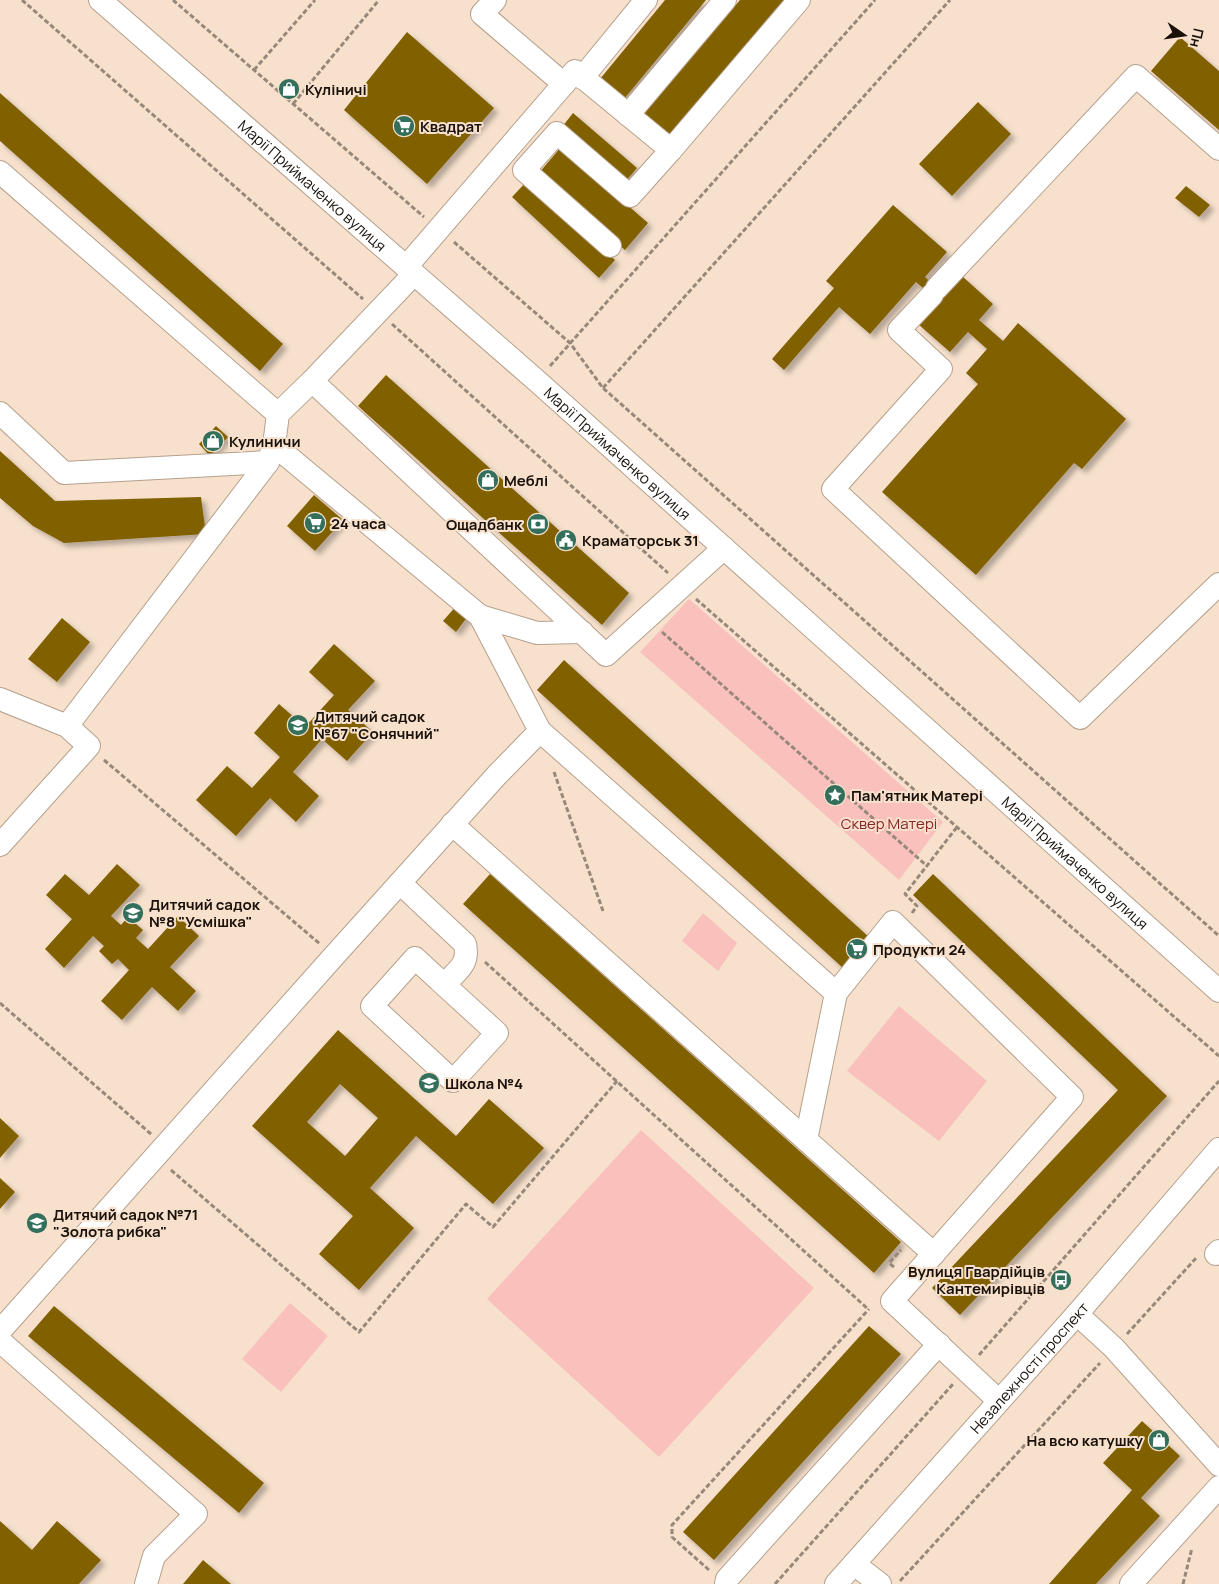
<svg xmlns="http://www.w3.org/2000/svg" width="1219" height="1584" viewBox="0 0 1219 1584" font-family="Manrope,sans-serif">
  <defs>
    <filter id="shadow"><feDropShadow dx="4.5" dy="4.5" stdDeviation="2.5" flood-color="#0004"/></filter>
  </defs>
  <rect width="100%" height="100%" fill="#f7e1cd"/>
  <g fill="#f9c0bc">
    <polygon points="689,599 943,822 899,880 640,652"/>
    <polygon points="703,913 737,943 718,971 682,941"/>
    <polygon points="899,1006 987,1081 939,1141 847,1071"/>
    <polygon points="641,1130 814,1288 659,1457 487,1299"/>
    <polygon points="290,1303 328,1336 281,1392 242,1359"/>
  </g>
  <g fill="#816000" fill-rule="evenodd" filter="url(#shadow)">
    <polygon points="665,0 706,0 624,99 600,79"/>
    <polygon points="740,0 786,0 667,140 640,117"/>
    <polygon points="407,32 494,108 427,184 344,110"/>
    <polygon points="1180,37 1219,71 1219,130 1151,71"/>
    <polygon points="0,93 283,344 260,371 0,141"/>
    <polygon points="978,102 1011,134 952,196 919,164"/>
    <polygon points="573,113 637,168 625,182 562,127"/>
    <polygon points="561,147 648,223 625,250 538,174"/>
    <polygon points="528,180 615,260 599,278 512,197"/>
    <polygon points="1186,186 1210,205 1199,217 1175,198"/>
    <polygon points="893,205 947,252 925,277 945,295 962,276 993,304 979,320 1003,341 1018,323 1126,419 1082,469 1074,463 976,575 882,492 978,384 966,373 987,349 968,332 950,352 918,324 938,301 916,282 870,334 839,307 784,370 772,359 834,288 826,281"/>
    <polygon points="386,375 629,593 602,625 358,406"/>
    <polygon points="216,426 228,437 210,456 199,444"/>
    <polygon points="0,451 55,501 201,497 206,534 64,543 33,526 0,498"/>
    <polygon points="314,495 343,520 315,551 287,526"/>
    <polygon points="457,605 468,616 456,632 443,621"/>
    <polygon points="62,618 90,642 57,682 28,659"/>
    <polygon points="334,644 375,681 348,710 373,732 347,761 322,739 293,772 319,796 296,822 270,798 236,836 196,800 227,766 252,788 280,757 254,733 279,704 305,727 334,695 309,672"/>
    <polygon points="564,660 870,938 843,968 537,690"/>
    <polygon points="117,864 140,885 111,916 121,925 128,917 143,930 136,938 148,949 178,916 199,936 170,967 196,991 178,1011 152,987 122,1020 101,1001 129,970 118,959 112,964 99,951 104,946 93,936 64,968 45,949 72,919 46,895 65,874 89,895"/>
    <polygon points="490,874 901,1242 874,1273 463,904"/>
    <polygon points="933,874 1167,1096 960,1315 932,1288 1118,1090 913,895"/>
    <path d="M338 1030 456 1136 489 1099 544 1148 493 1204 416 1136 370 1188 414 1228 359 1290 319 1254 353 1216 252 1126ZM340 1084 378 1118 345 1156 307 1122Z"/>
    <polygon points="0,1118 19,1136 0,1158"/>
    <polygon points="0,1178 15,1192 0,1209"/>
    <polygon points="54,1306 264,1483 239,1513 28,1336"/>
    <polygon points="869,1326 901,1354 714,1560 683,1532"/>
    <polygon points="1142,1421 1180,1456 1141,1498 1160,1516 1096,1584 1049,1584 1132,1490 1103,1463"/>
    <polygon points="0,1521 32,1550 57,1521 101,1560 79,1584 0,1584"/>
    <polygon points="203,1560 231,1584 183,1584"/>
  </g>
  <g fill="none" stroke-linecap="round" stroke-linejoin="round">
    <g stroke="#b5a08d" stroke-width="24">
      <g id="minor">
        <path id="s1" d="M100 0 537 381 1219 991"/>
        <polyline points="495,0 482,14 564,84"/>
        <polyline points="582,78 646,0"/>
        <polyline points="628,115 725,0"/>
        <polyline points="0,172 278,414"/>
        <polyline points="610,246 524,170 557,133 630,196 671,150"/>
        <polyline points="406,267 575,71 671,150 799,0"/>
        <polyline points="414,274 312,381 606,655 724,548"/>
        <polyline points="937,288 1136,76 1219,149"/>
        <polyline points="932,295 899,330 941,369 833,489 1080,718 1219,584"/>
        <polyline points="0,413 64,473 268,462 274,445 278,414 312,381"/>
        <polyline points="480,616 537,633 582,632"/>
        <polyline points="0,699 67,726 89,746 0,845"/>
        <polyline points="67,726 268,462"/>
        <polyline points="540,731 836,993 806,1140"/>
        <polyline points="452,824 934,1254"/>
        <path d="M400 883 465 944C469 963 460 968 448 981H440L415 958 372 1006 453 1081 497 1033 440 981"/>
        <polyline points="836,993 893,922 1072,1097 892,1301 999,1401"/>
        <polyline points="1216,1254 1219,1251"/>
        <polyline points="1077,1314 1114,1348 1219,1465"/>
        <polyline points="0,1331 334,956 497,775 540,731 480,616 274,445"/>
        <polyline points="0,1341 196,1514 154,1556 146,1584"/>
        <polyline points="854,1564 880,1584"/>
        <polyline points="726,1584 727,1579 939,1344"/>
        <path id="s2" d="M836 1584 1077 1314 1219 1149"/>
        <polyline points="1131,1584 1219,1487"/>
      </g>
    </g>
    <g stroke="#98887a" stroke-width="3" stroke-dasharray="5 2.5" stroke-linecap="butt">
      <polyline points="22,0 363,299"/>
      <polyline points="173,0 424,217"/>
      <polyline points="254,70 315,0"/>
      <polyline points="293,104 379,0"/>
      <polyline points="454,242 570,343 603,388 1219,936"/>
      <polyline points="392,324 668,573"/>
      <polyline points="550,366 875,0"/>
      <polyline points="603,388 950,0"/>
      <polyline points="696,599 1219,1056"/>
      <polyline points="662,632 927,866"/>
      <polyline points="104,760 320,944"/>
      <polyline points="554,772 603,911"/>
      <polyline points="912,913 917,906 905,894 957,827"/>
      <polyline points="485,962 868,1309"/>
      <polyline points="0,1003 151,1134"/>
      <polyline points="171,1170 359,1332 466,1204 493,1227 617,1081"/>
      <polyline points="894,1267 889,1263 901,1250"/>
      <polyline points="1127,1334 1197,1257"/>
      <polyline points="979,1355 1219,1081"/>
      <polyline points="709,1570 672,1537 672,1525 869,1309"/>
      <polyline points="900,1581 1100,1363"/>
      <polyline points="775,1584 953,1384"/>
      <polyline points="1183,1584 1192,1548"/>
    </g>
    <use href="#minor" stroke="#fff" stroke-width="22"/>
  </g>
  <defs>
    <g id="shop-disc" transform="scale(1.125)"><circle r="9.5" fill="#336f5a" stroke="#f7e1cd"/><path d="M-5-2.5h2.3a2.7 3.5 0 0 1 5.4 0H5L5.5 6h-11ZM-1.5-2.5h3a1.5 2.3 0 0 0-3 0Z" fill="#fff"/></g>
    <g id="supermarket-disc" transform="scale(1.125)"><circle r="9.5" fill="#336f5a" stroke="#f7e1cd"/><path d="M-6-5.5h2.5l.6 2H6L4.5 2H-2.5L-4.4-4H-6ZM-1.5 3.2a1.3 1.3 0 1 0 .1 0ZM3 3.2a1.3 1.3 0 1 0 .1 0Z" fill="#fff"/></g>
    <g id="bank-disc" transform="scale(1.125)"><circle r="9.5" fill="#336f5a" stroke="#f7e1cd"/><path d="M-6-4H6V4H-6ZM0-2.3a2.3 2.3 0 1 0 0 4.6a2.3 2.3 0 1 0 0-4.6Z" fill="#fff"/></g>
    <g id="civic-disc" transform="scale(1.125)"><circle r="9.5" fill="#336f5a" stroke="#f7e1cd"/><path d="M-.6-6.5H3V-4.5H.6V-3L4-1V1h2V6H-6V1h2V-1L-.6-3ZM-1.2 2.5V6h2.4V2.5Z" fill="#fff"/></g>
    <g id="school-disc" transform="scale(1.125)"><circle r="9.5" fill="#336f5a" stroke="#f7e1cd"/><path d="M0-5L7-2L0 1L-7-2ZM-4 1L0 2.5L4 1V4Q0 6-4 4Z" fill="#fff"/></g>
    <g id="sight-disc" transform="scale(1.125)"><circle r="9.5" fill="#336f5a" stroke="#f7e1cd"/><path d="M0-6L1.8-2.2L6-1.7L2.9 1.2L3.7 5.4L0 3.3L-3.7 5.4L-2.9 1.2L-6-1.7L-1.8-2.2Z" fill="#fff"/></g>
    <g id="bus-disc" transform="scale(1.125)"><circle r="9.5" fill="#336f5a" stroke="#f7e1cd"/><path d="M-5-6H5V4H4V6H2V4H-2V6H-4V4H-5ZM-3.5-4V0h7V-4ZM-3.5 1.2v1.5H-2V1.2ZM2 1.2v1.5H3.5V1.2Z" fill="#fff"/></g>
  </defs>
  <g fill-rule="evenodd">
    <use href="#shop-disc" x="289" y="89"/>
    <use href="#supermarket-disc" x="404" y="126"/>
    <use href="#shop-disc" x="213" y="441"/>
    <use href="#shop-disc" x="488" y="480"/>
    <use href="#supermarket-disc" x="315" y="523"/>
    <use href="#bank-disc" x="538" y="524"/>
    <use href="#civic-disc" x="566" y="540"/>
    <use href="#school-disc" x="298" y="725"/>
    <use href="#sight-disc" x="835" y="795"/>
    <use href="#school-disc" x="133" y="913"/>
    <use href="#supermarket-disc" x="857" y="949"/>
    <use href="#school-disc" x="429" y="1083"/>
    <use href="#school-disc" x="37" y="1223"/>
    <use href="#bus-disc" x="1061" y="1280"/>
    <use href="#shop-disc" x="1159" y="1440"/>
  </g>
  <g text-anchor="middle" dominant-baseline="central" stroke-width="4" stroke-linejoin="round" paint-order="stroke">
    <g font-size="15" font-weight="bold" fill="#19110a" stroke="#f7e1cd" text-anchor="start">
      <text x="305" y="89">Куліничі</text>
      <text x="420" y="126">Квадрат</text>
      <text x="229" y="441">Кулиничи</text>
      <text x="504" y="480">Меблі</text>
      <text x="331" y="523">24 часа</text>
      <text x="522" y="524" text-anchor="end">Ощадбанк</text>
      <text x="582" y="540">Краматорськ 31</text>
      <text x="314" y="716">Дитячий садок<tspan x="314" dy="17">№67 "Сонячний"</tspan></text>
      <text x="851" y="795">Пам'ятник Матері</text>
      <text x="149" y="904">Дитячий садок<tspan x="149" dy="17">№8 "Усмішка"</tspan></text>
      <text x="873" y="949">Продукти 24</text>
      <text x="445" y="1083">Школа №4</text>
      <text x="53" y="1214">Дитячий садок №71<tspan x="53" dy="17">"Золота рибка"</tspan></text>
      <text x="1045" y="1271" text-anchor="end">Вулиця Гвардійців<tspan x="1045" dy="17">Кантемирівців</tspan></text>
      <text x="1143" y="1440" text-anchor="end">На всю катушку</text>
    </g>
    <g font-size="15" fill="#19110a" stroke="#f7e1cd">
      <text stroke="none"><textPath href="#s1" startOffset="282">Марії Приймаченко вулиця</textPath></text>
      <text stroke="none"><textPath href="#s1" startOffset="688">Марії Приймаченко вулиця</textPath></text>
      <text stroke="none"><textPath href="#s1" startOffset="1302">Марії Приймаченко вулиця</textPath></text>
      <text stroke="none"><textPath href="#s2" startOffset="290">Незалежності проспект</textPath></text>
    </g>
    <g font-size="15" fill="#892529" stroke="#f7e1cd">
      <text x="889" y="823">Сквер Матері</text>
    </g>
  </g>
  <g transform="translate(1184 35) rotate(103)" stroke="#f7e1cd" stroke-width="4" paint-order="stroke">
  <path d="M0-4L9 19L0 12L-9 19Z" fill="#19110a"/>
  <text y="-8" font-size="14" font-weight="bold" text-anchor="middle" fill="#19110a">Пн</text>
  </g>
</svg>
